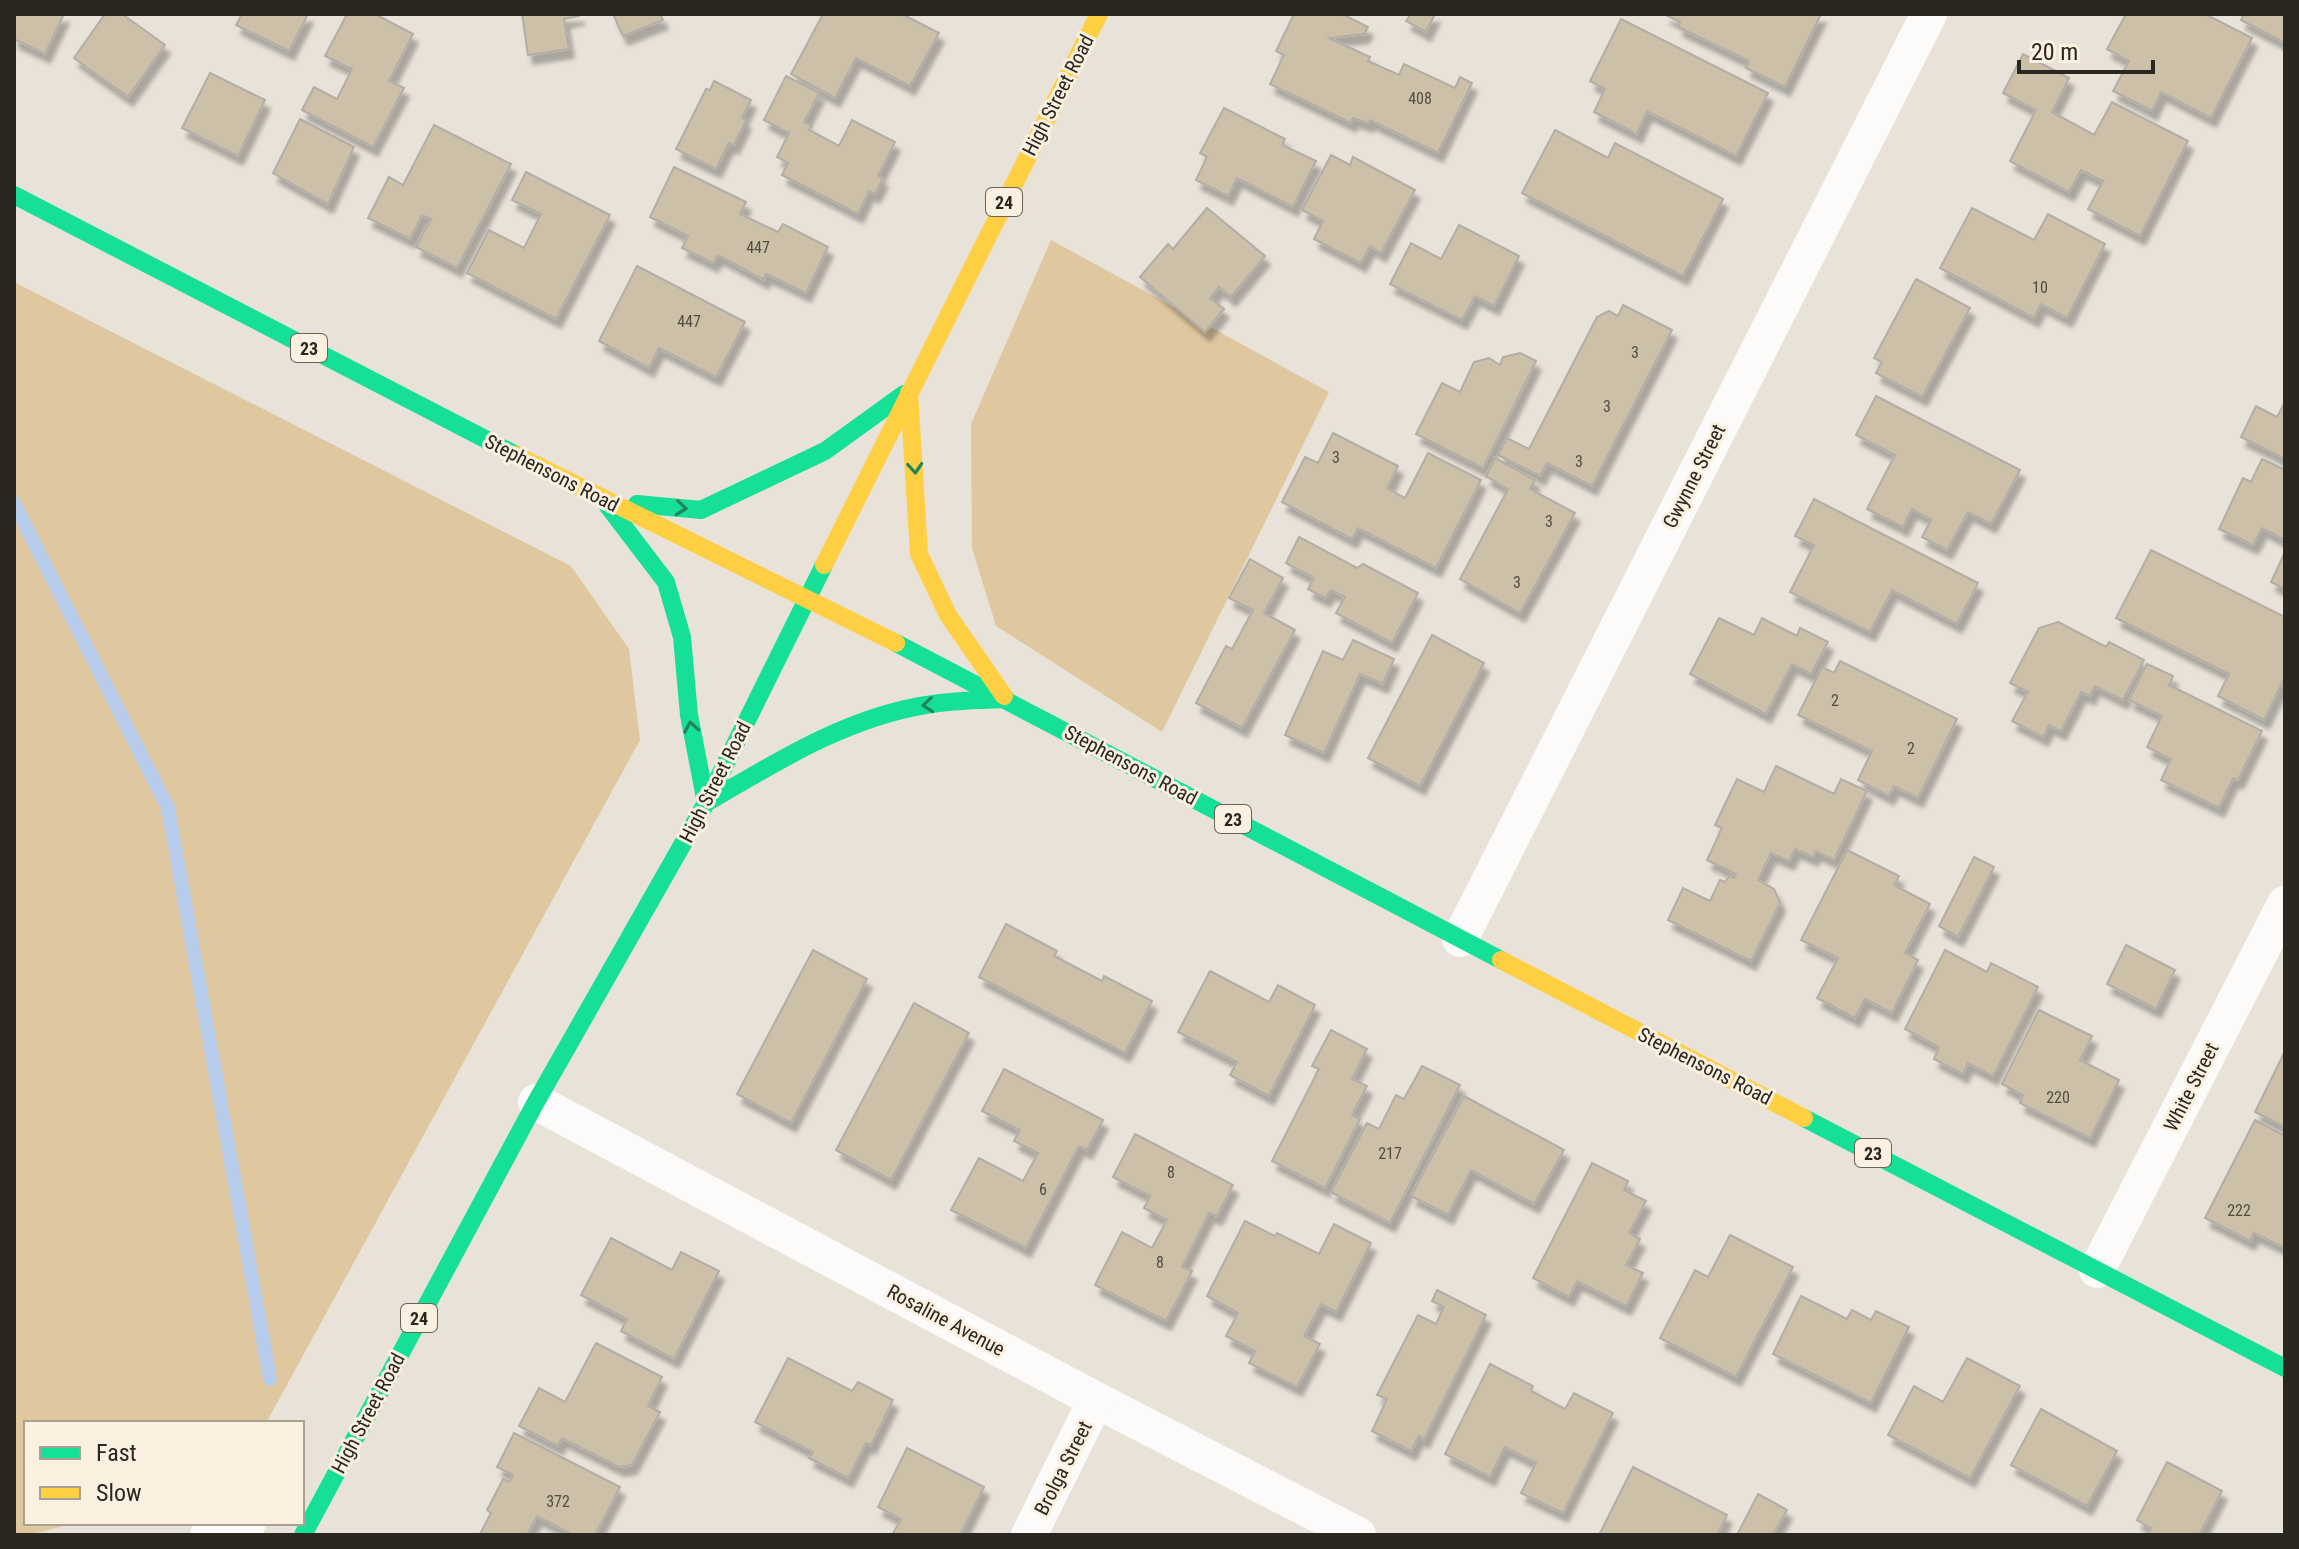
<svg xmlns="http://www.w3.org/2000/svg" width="2299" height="1549" viewBox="0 0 2299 1549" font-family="'Roboto Condensed',sans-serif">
  <defs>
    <filter id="shadow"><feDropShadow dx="5" dy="9" stdDeviation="2" flood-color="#0004"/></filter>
  </defs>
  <rect width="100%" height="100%" fill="#e8e2d8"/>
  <g fill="#dfc89f">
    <polygon points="1051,240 1329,392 1162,732 996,626 972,548 971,424"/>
    <polygon points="14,282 571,566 629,649 640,740 266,1423 26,1423 26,1523 75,1523 29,1535 14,1535"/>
  </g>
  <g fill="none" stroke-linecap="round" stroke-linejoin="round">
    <polyline stroke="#b7cbea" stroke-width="14" points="14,503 168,808 270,1379"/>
  </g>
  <g fill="#ccc0a9" stroke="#b2aea6" stroke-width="2" filter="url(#shadow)">
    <polygon points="14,14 64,14 45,54 14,39"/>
    <polygon points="105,14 122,14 165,45 128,97 74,58"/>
    <polygon points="242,14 308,14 289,51 236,25"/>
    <polygon points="347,14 375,14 413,34 389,81 404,88 373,147 302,110 314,87 337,99 352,69 325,56"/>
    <polygon points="522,14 579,14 579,16 564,19 569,49 528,55"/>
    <polygon points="613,14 660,14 663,20 623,36"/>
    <polygon points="823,14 902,14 939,33 910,86 856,58 835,98 791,74"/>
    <polygon points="1294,14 1342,14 1368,27 1364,34 1329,38 1370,57 1368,61 1399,75 1404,64 1455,88 1460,77 1472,83 1438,153 1370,120 1368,123 1353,118 1351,123 1270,84 1284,55 1276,51"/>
    <polygon points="1411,14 1435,14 1426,32 1406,21"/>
    <polygon points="1664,14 1821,14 1785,87 1746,68 1749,61 1678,27 1680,22"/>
    <polygon points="2126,14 2205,14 2252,38 2211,118 2161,92 2152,111 2113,91 2129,61 2107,49"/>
    <polygon points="2244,14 2285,14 2285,43 2241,20"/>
    <polygon points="1621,19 1768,93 1736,156 1647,111 1637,134 1594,112 1605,89 1590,81"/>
    <polygon points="2023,54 2069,78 2052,112 2094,135 2112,102 2188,141 2140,236 2088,209 2103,181 2081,170 2069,192 2010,161 2036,110 2003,93"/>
    <polygon points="210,73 265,100 238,156 182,128"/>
    <polygon points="786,76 819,93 804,122 812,126 809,130 839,146 852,120 895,142 878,176 883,178 875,194 869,191 858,214 782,175 788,163 777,157 789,133 764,120"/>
    <polygon points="714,81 751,100 742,118 746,120 734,145 729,143 716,169 676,149 706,89 710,90"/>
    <polygon points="1224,108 1285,139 1282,145 1316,161 1293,207 1237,178 1228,196 1196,180 1207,157 1200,153"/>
    <polygon points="300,119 354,147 328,204 273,173"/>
    <polygon points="434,125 511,164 457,268 416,247 431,219 422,215 410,239 368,218 389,177 403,185"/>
    <polygon points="1555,130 1608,158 1615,143 1723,199 1683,276 1522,193"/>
    <polygon points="1331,155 1350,165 1353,157 1415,190 1381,253 1370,246 1361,263 1314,239 1323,221 1302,210"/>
    <polygon points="674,167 746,202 740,214 778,232 783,224 828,247 806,293 766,274 764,280 718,255 713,263 682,248 688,236 650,217"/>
    <polygon points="526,172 610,215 556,319 467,273 489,230 524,248 541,214 512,200"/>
    <polygon points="1207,208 1265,256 1231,297 1219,287 1210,298 1224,309 1205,332 1140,277 1168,244 1173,249"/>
    <polygon points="1972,208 2034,240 2048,214 2105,244 2067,318 2041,304 2034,318 1940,268"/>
    <polygon points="1459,225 1519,256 1494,306 1475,296 1462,320 1390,284 1411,243 1441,259"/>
    <polygon points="637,266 745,322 716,377 659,348 649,368 599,341"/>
    <polygon points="1916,279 1970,308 1922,397 1876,373 1882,362 1874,358"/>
    <polygon points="1623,305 1672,330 1592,486 1547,463 1540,476 1498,455 1507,438 1529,449 1597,317 1609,311 1618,316"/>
    <polygon points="1520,353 1536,361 1483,468 1416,434 1442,383 1460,392 1474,362 1489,358 1500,365 1503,357"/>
    <polygon points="1876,396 2020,470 1991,524 1968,512 1947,550 1922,537 1931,520 1912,509 1903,527 1867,509 1895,455 1856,435"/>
    <polygon points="2285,402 2285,459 2241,437 2256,406 2277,417"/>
    <polygon points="1333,433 1398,466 1387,488 1405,498 1428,453 1481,480 1436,568 1358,528 1352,539 1282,502 1305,457 1318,463"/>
    <polygon points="1495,458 1535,480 1530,489 1575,513 1520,613 1460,579 1508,489 1486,476"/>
    <polygon points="2262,459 2285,470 2285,540 2262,528 2253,545 2219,529 2243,478 2251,482"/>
    <polygon points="1814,499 1978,583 1957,624 1892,590 1870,632 1790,592 1814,545 1795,536"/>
    <polygon points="1299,537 1357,568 1363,564 1418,593 1392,643 1336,613 1345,597 1331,590 1325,598 1308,589 1314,578 1286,563"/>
    <polygon points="2151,550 2285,617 2285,677 2264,720 2218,696 2229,674 2116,618"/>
    <polygon points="2285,552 2285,589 2271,582"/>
    <polygon points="1250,559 1283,578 1264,613 1295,630 1242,728 1196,703 1226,646 1232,649 1253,610 1229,598"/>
    <polygon points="1719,618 1754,635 1762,618 1797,636 1800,628 1828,642 1811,674 1792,664 1766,714 1690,674"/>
    <polygon points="2058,622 2106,647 2109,642 2144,660 2123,700 2095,686 2090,696 2081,692 2061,731 2049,725 2043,737 2012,721 2028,692 2010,683 2039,628"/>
    <polygon points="1432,635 1484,663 1420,786 1368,758"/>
    <polygon points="1353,640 1394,659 1383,684 1360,674 1324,753 1285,735 1323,651 1343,660"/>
    <polygon points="1840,661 1957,719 1918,798 1894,786 1889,796 1858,780 1872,751 1798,715 1822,667 1834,673"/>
    <polygon points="2147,664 2173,676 2169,685 2262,731 2238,780 2233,778 2219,808 2161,780 2171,759 2147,747 2162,716 2129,700"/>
    <polygon points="1776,766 1834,794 1841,779 1867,791 1834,860 1816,851 1813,857 1795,849 1789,861 1771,853 1758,880 1774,889 1780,903 1751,961 1668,920 1683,888 1710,901 1720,880 1725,882 1729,876 1734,878 1736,874 1707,860 1722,828 1715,825 1737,779 1764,792"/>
    <polygon points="1847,850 1899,876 1894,885 1930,904 1905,953 1918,960 1892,1013 1865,999 1855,1018 1817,998 1838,958 1801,940"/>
    <polygon points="1974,857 1994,867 1958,937 1939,926"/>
    <polygon points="1006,924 1057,951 1054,956 1102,981 1104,976 1152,1001 1125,1053 979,977"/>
    <polygon points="2126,945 2175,970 2156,1009 2107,984"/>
    <polygon points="813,950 867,979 791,1123 737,1094"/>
    <polygon points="1945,950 1987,972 1991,963 2038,987 1993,1076 1968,1063 1963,1074 1934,1059 1939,1047 1905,1029"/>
    <polygon points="1210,971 1269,1002 1278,985 1315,1005 1269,1096 1230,1075 1237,1062 1178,1032"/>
    <polygon points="914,1003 969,1033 891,1180 836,1150"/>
    <polygon points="2039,1010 2092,1036 2080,1060 2119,1080 2090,1138 2020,1103 2023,1095 2002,1084"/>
    <polygon points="1331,1030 1367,1049 1352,1079 1367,1086 1352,1115 1360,1119 1325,1188 1272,1161 1319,1069 1312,1066"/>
    <polygon points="2285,1051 2285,1127 2255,1112"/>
    <polygon points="1422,1066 1460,1085 1390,1223 1331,1192 1367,1123 1379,1129 1396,1095 1404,1099"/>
    <polygon points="1004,1069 1103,1120 1087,1150 1079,1146 1026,1248 951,1210 979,1158 1023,1181 1038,1153 1014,1141 1020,1130 982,1111"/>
    <polygon points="1464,1096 1564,1150 1534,1204 1471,1170 1448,1215 1411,1196"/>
    <polygon points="2255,1120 2285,1136 2285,1248 2254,1233 2250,1241 2205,1218"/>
    <polygon points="1135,1134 1233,1185 1217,1216 1209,1213 1182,1267 1192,1271 1166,1321 1095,1285 1122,1232 1152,1248 1167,1220 1144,1208 1150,1196 1113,1177"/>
    <polygon points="1592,1163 1628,1181 1624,1190 1646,1201 1629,1233 1640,1239 1626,1265 1643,1273 1626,1306 1577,1281 1569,1297 1533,1278"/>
    <polygon points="1245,1221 1275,1236 1277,1233 1319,1254 1334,1224 1371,1243 1336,1312 1321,1304 1304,1336 1320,1344 1297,1387 1249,1363 1255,1351 1226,1336 1238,1313 1207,1296"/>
    <polygon points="1730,1235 1793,1267 1736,1377 1660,1338 1695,1270 1708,1277"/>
    <polygon points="611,1238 672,1270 681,1252 719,1271 674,1359 621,1331 627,1319 581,1295"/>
    <polygon points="1437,1290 1486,1315 1424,1439 1419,1436 1411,1451 1372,1431 1387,1399 1377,1395 1418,1315 1436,1324 1444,1307 1432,1301"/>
    <polygon points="1801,1296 1847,1319 1852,1310 1871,1320 1876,1311 1909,1327 1871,1403 1773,1354"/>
    <polygon points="596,1343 662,1377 648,1406 660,1412 632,1465 619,1467 562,1438 558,1446 519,1426 539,1388 565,1402"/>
    <polygon points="788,1358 852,1391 858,1382 893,1400 871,1445 866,1443 848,1478 809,1458 813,1452 755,1422"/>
    <polygon points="1967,1358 2020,1386 1970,1478 1888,1435 1914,1386 1943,1402"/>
    <polygon points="1490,1364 1533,1386 1531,1391 1565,1409 1574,1393 1613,1413 1563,1513 1521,1493 1536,1463 1505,1447 1490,1477 1445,1454"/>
    <polygon points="2041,1409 2117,1451 2087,1506 2011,1465"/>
    <polygon points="514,1433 620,1487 595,1535 573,1535 537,1516 527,1535 480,1534 491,1513 487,1510 503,1479 509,1482 513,1475 497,1467"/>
    <polygon points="907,1448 984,1487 960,1535 892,1535 901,1519 878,1507"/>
    <polygon points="2167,1462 2222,1491 2199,1535 2147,1535 2151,1528 2137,1520"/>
    <polygon points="1633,1467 1727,1515 1717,1535 1599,1535"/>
    <polygon points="1758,1494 1787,1510 1773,1535 1737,1535"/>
  </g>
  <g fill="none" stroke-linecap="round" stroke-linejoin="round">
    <g stroke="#fcfbf9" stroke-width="36">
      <polyline points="1460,939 1929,14"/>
      <polyline points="536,1102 1096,1400 1358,1535"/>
      <polyline points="2097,1270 2285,904"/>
      <polyline points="208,1535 248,1523"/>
      <polyline points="1029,1535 1096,1400"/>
    </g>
    <g stroke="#16e098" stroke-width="18">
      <polyline points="14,195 516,455"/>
      <polyline points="637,504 701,510 825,451 904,394"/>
      <polyline points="608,506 666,582 682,637 689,715 706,803"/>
      <polyline points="896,643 1501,960"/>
      <path d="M706 803C775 763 845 718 926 705 952 700 979 700 1006 699"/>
      <polyline points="1804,1118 2285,1368"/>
      <polyline points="303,1535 536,1102 706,803 824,565"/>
    </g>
    <g stroke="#ffcf43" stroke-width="18">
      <polyline points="909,393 919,554 948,615 1004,696"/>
      <polyline points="516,455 896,643"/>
      <polyline points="824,565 1099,14"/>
      <polyline points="1501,960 1804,1118"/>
    </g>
  </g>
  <defs><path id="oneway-chevron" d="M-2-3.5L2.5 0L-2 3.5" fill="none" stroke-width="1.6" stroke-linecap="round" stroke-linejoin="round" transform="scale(2)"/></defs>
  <g stroke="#20845c">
    <use href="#oneway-chevron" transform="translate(915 468) rotate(86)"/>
    <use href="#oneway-chevron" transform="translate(681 508) rotate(6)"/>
    <use href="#oneway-chevron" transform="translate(928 705) rotate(175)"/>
    <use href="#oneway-chevron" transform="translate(691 727) rotate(-100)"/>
  </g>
  <g text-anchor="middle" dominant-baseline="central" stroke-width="6" stroke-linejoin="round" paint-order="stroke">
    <g font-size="16" fill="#524d42">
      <text x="1420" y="98">408</text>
      <text x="758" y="247">447</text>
      <text x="2040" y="287">10</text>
      <text x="689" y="321">447</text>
      <text x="1635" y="352">3</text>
      <text x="1607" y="406">3</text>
      <text x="1336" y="457">3</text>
      <text x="1579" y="461">3</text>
      <text x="1549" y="521">3</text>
      <text x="1517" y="582">3</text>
      <text x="1835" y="700">2</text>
      <text x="1911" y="748">2</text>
      <text x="2058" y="1097">220</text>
      <text x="1390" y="1153">217</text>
      <text x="1171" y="1172">8</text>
      <text x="1043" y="1189">6</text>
      <text x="2239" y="1210">222</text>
      <text x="1160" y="1262">8</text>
      <text x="558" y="1501">372</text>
    </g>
    <g fill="#fbf0df" stroke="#696359" stroke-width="2">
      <rect x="986" y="188" width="36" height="28" rx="6"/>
      <rect x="291" y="334" width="36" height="28" rx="6"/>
      <rect x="1215" y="805" width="36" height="28" rx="6"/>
      <rect x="1855" y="1139" width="36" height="28" rx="6"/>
      <rect x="401" y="1304" width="36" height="28" rx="6"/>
    </g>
    <g font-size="18" font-weight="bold" fill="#2a2720">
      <text x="1004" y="202">24</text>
      <text x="309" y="348">23</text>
      <text x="1233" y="819">23</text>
      <text x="1873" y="1153">23</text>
      <text x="419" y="1318">24</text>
    </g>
    <g font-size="20" fill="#2a2720" stroke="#fbf0df">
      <text transform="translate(1058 95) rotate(-63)">High Street Road</text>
      <text transform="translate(552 473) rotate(27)">Stephensons Road</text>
      <text transform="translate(1694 476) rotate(-63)">Gwynne Street</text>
      <text transform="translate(1131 765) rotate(28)">Stephensons Road</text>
      <text transform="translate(715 782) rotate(-63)">High Street Road</text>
      <text transform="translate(1705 1066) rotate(27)">Stephensons Road</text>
      <text transform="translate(2191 1087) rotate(-63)">White Street</text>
      <text transform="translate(946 1320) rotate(28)">Rosaline Avenue</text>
      <text transform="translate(368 1413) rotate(-62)">High Street Road</text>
      <text transform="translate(1063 1468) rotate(-63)">Brolga Street</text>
    </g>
  </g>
  <rect width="2299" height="1549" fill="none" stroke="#2a2720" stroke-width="32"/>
  <rect x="24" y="1421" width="280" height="104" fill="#fbf0df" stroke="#a7a093" stroke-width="2"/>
  <rect x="40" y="1447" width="40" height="12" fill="#16e098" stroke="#a7a093" stroke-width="2"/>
  <text x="96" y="1461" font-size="24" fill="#2a2720">Fast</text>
  <rect x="40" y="1487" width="40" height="12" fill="#ffcf43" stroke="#a7a093" stroke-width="2"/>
  <text x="96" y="1501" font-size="24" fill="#2a2720">Slow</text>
  <path d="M2019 60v12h134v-12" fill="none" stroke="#2a2720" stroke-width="4"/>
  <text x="2031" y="60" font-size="24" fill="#2a2720" stroke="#fbf0df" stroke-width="6" paint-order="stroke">20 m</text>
</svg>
